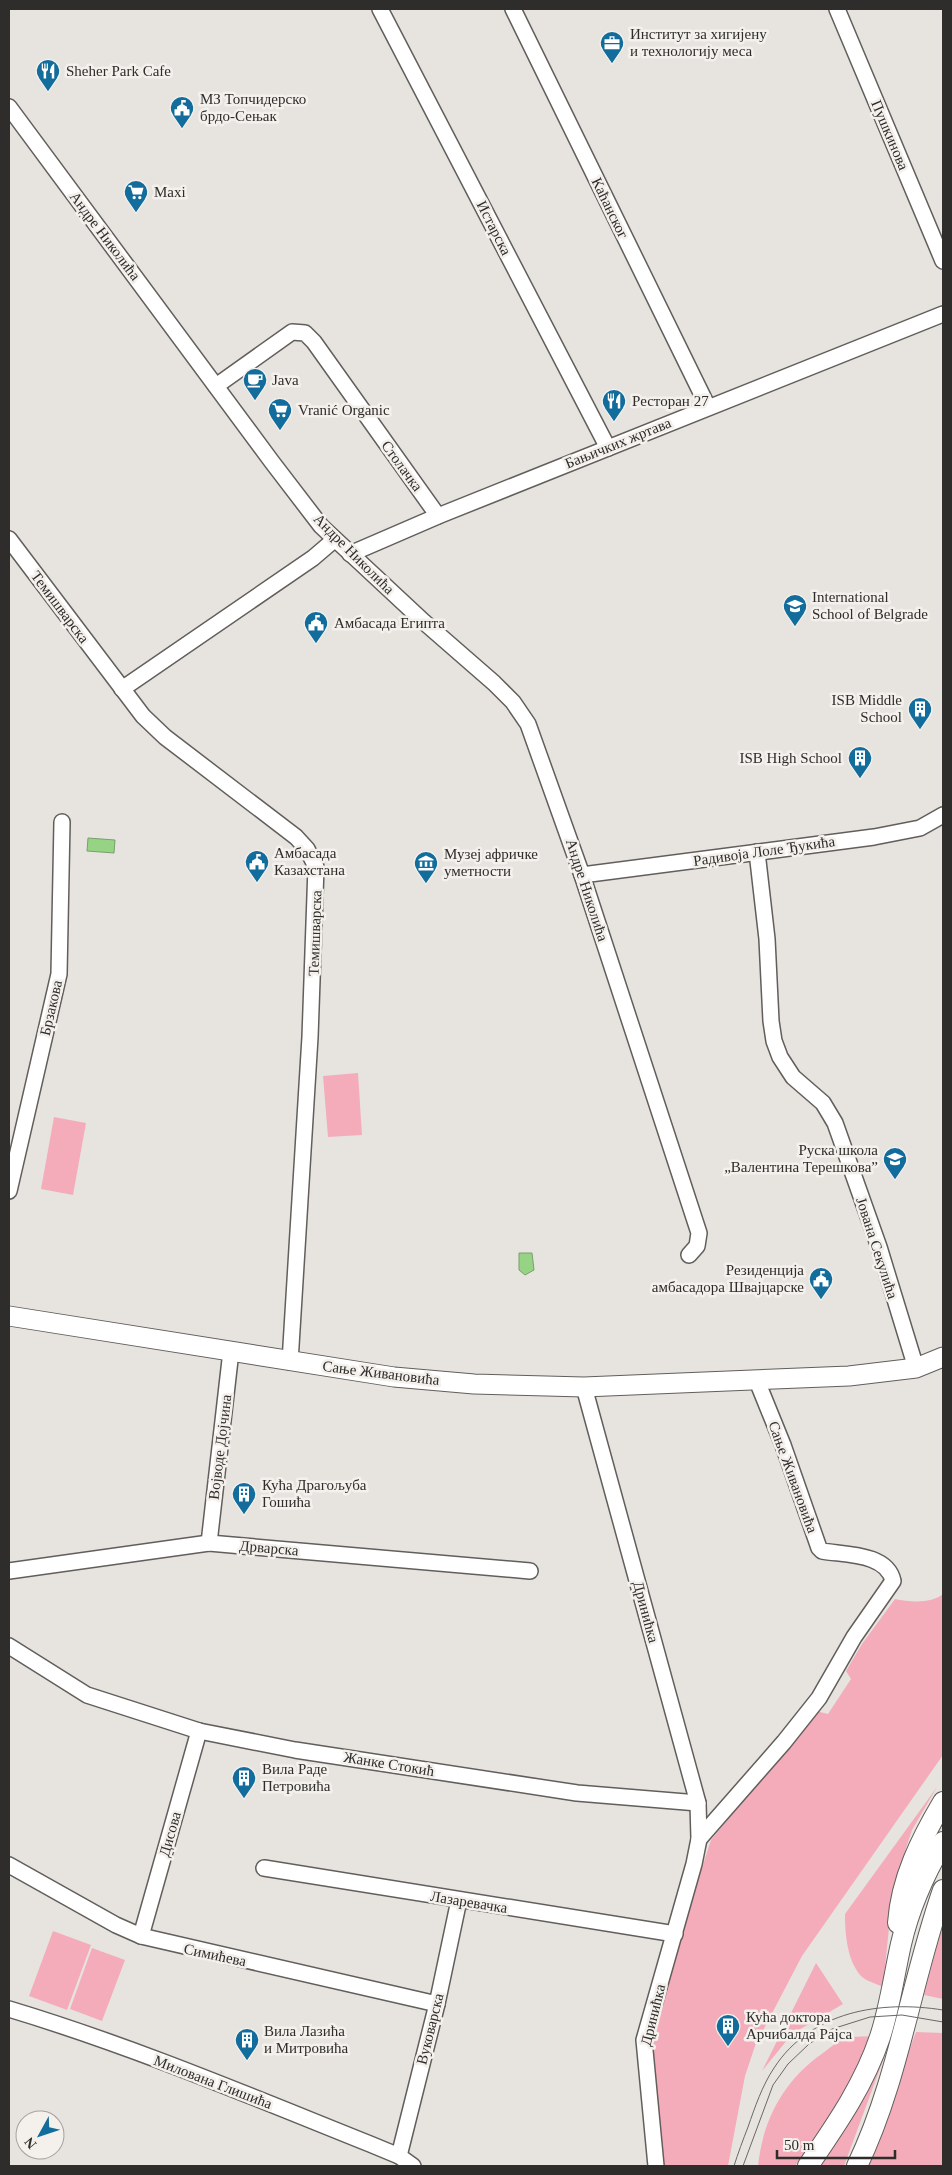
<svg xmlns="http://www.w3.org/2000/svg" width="952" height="2175" viewBox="0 0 952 2175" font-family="'Times New Roman',serif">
  <rect width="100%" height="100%" fill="#e7e4e0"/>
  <g fill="#f4acba">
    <polygon points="358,1073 362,1135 328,1137 323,1076"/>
    <polygon points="54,1117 86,1123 73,1195 41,1189"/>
    <path d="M943 1594V1755L802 1956 755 2046 745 2076 728 2166H658L647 2038 711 1840 816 1711 828 1714 851 1679 846 1671 862 1644 895 1599C910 1602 931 1604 943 1594Z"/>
    <path d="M937 1787 912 1830 893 1888 883 1987C877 1984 866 1981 861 1976 847 1960 845 1934 845 1914Z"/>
    <polygon points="943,1922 943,1999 924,1995"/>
    <polygon points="53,1931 91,1945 67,2010 29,1996"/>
    <polygon points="92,1948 125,1960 102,2021 70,2009"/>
    <polygon points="816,1963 843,2004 792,2034 762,2071"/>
    <polygon points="916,2032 943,2033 943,2166 865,2166"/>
    <path d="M873 2036 849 2089 795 2166H758C763 2119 784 2080 823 2053 829 2049 836 2042 842 2039 851 2036 864 2037 873 2036Z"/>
    <polygon points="889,2044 844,2166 817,2166"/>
  </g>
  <g fill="#97d385" stroke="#78a16a">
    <polygon points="88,838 115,840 114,853 87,851"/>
    <polygon points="519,1253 532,1253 534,1270 525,1275 519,1270"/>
  </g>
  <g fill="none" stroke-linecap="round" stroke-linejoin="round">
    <g stroke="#615e5b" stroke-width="18">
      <g id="minor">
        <polyline points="380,9 608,448"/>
        <polyline points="513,9 708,407"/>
        <polyline points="837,9 943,261"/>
        <polyline points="9,107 272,462 321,526 424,622 494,683 513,702 528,724 582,875 699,1233 697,1246 689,1255"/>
        <polyline points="216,386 292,332 305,333 314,342 438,516"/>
        <polyline points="9,539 143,716 165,737 296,837 307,849 316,867 310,1037 290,1362"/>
        <polyline points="350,554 438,516 943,314"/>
        <polyline points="122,689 313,558 334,540"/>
        <polyline points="757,852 767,939 771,1021 774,1041 780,1057 793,1077 823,1103 835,1123 879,1247 916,1368"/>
        <polyline points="582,875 874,837 920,828 943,815"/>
        <polyline points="9,1191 59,974 62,822"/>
        <polyline points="584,1387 698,1803 699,1839 694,1864 644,2040 656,2166"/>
        <polyline points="209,1543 231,1351"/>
        <polyline points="9,1571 209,1543 530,1571"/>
        <polyline points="9,1646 87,1695 199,1731 295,1750 577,1793 698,1803"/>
        <path d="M699 1839 784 1742 819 1698 854 1637 893 1581C887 1553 845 1555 822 1551L819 1548 783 1445 757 1381"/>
        <polyline points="9,1865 116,1925 141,1936 437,2004"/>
        <polyline points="264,1868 675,1934"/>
        <polyline points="141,1936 199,1731"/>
        <path d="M9 2009C132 2046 250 2096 370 2144L399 2156 413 2166"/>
        <polyline points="399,2156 437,2004 459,1900"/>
      </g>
    </g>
    <g stroke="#615e5b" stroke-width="21">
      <polyline id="tertiary" points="9,1316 394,1377 474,1384 584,1387 849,1376 916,1368 943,1357"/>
    </g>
    <g stroke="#615e5b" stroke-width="22">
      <g id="secondary">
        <path d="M898 1923C901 1879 921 1839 943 1802"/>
        <path d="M808 2166C836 2125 864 2085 880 2037 890 2007 894 1975 901 1944 909 1909 925 1873 943 1842"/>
        <path d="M857 2166C899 2079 911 1981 943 1890"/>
      </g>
    </g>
    <use href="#minor" stroke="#fff" stroke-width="15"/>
    <use href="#tertiary" stroke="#fff" stroke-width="19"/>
    <use href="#secondary" stroke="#fff" stroke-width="20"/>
    <g stroke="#696865" stroke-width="1">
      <path d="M734 2166C738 2153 743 2140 748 2127 755 2107 762 2086 774 2068 811 2011 881 2000 943 2010"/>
      <polyline points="743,2166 773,2085 788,2064 809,2044 832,2029 870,2017 902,2015 943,2022"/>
    </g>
  </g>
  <defs>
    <g id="office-pin" transform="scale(1.25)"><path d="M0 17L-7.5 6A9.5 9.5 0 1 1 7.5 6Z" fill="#126d9c" stroke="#f4f1ed"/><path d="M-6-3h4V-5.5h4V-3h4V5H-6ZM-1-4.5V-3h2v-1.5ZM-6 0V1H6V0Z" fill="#fff"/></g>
    <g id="restaurant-pin" transform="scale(1.25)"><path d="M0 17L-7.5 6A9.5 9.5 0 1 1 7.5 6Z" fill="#126d9c" stroke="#f4f1ed"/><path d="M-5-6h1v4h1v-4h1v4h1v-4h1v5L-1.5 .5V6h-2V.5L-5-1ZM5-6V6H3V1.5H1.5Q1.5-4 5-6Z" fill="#fff"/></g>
    <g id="civic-pin" transform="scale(1.25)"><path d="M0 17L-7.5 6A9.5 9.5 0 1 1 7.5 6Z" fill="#126d9c" stroke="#f4f1ed"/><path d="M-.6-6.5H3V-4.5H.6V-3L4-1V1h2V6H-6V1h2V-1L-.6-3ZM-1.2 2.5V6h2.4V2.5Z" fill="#fff"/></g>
    <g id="supermarket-pin" transform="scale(1.25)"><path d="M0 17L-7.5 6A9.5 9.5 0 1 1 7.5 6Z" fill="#126d9c" stroke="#f4f1ed"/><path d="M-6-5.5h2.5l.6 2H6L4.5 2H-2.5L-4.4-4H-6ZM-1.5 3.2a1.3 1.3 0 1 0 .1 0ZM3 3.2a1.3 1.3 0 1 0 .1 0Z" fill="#fff"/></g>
    <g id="cafe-pin" transform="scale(1.25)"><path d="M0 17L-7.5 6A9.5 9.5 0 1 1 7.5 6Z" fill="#126d9c" stroke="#f4f1ed"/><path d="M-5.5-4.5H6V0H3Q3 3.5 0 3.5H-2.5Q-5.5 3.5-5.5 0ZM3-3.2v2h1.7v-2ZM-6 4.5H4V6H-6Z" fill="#fff"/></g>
    <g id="school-pin" transform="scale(1.25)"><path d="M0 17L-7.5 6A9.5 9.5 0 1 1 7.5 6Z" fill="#126d9c" stroke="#f4f1ed"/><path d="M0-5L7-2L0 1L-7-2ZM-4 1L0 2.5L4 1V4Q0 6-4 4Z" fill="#fff"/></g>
    <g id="building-pin" transform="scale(1.25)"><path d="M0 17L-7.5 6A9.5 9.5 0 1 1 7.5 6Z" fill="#126d9c" stroke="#f4f1ed"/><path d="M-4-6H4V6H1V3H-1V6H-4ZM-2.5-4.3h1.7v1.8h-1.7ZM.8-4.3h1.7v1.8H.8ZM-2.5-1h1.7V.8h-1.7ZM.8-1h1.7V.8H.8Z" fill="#fff"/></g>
    <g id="museum-pin" transform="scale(1.25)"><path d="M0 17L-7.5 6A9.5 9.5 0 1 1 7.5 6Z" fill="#126d9c" stroke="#f4f1ed"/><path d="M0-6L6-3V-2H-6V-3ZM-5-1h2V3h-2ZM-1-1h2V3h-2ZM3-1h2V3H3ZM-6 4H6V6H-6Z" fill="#fff"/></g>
  </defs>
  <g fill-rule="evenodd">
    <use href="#office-pin" x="612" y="43"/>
    <use href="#restaurant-pin" x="48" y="71"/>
    <use href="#civic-pin" x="182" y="108"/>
    <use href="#supermarket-pin" x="136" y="192"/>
    <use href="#cafe-pin" x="255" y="380"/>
    <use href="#restaurant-pin" x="614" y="401"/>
    <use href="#supermarket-pin" x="280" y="410"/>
    <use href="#school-pin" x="795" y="606"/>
    <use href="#civic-pin" x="316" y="623"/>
    <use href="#building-pin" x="920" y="709"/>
    <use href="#building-pin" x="860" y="758"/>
    <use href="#civic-pin" x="257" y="862"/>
    <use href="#museum-pin" x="426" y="863"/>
    <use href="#school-pin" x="895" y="1159"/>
    <use href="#civic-pin" x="821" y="1279"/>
    <use href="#building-pin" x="244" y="1494"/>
    <use href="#building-pin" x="244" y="1778"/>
    <use href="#building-pin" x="728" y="2026"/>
    <use href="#building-pin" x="247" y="2040"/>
  </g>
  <g text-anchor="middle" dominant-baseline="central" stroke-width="5" stroke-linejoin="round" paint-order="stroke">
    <g font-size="15" fill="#2e2d2b" stroke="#f4f1ed" text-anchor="start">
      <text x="630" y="34">Институт за хигијену<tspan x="630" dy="17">и технологију меса</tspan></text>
      <text x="66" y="71">Sheher Park Cafe</text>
      <text x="200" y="99">МЗ Топчидерско<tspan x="200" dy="17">брдо-Сењак</tspan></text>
      <text x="154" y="192">Maxi</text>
      <text x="272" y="380">Java</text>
      <text x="632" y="401">Ресторан 27</text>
      <text x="298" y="410">Vranić Organic</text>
      <text x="812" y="597">International<tspan x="812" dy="17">School of Belgrade</tspan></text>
      <text x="334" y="623">Амбасада Египта</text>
      <text x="902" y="700" text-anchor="end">ISB Middle<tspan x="902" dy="17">School</tspan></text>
      <text x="842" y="758" text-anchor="end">ISB High School</text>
      <text x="274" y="853">Амбасада<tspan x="274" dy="17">Казахстана</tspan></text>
      <text x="444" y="854">Музеј афричке<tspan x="444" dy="17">уметности</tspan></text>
      <text x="878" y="1150" text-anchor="end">Руска школа<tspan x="878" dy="17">„Валентина Терешкова”</tspan></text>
      <text x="804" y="1270" text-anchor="end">Резиденција<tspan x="804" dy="17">амбасадора Швајцарске</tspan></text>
      <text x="262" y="1485">Кућа Драгољуба<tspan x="262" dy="17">Гошића</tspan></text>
      <text x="262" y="1769">Вила Раде<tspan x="262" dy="17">Петровића</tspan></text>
      <text x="746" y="2017">Кућа доктора<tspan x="746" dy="17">Арчибалда Рајса</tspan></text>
      <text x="264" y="2031">Вила Лазића<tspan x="264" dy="17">и Митровића</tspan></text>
    </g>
    <g font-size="15" fill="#2e2d2b" stroke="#f4f1ed">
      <text transform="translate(890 135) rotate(67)">Пушкинова</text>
      <text transform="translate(610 208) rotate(64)">Каћанског</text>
      <text transform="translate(494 228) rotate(63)">Истарска</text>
      <text transform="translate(105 236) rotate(53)">Андре Николића</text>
      <text transform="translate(618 443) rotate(-22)">Бањичких жртава</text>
      <text transform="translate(402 466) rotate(54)">Столачка</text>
      <text transform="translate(354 554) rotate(45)">Андре Николића</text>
      <text transform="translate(60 607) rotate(53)">Темишварска</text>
      <text transform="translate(764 851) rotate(-8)">Радивоја Лоле Ђукића</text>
      <text transform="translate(587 890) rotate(72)">Андре Николића</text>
      <text transform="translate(315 933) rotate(-88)">Темишварска</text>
      <text transform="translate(51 1008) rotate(-77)">Брзакова</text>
      <text transform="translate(877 1248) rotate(72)">Јована Секулића</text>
      <text transform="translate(381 1373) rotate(7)">Сање Живановића</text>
      <text transform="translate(220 1447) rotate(-83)">Војводе Дојчина</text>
      <text transform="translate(793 1477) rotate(70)">Сање Живановића</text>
      <text transform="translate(269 1548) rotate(5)">Дрварска</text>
      <text transform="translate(646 1612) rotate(75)">Дринићка</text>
      <text transform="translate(389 1764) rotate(9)">Жанке Стокић</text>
      <text transform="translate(170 1834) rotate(-74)">Дисова</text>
      <text transform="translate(469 1902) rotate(9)">Лазаревачка</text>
      <text transform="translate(215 1955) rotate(12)">Симићева</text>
      <text transform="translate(653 2015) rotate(-76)">Дринићка</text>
      <text transform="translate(430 2029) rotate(-76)">Вуковарска</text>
      <text transform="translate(213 2082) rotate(21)">Милована Глишића</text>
    </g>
  </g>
  <rect width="952" height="2175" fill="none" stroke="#2e2d2b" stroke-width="20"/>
  <g transform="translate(40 2135) rotate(230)"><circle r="24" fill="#f4f1ed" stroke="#a5a39f"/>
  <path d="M0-4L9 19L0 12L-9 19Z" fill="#126d9c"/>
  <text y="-8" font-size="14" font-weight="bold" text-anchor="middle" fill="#2e2d2b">N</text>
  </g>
  <path d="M777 2150v8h118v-8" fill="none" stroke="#2e2d2b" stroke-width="2.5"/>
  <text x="784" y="2150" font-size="15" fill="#2e2d2b" stroke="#f4f1ed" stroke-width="4" paint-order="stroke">50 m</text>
</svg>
